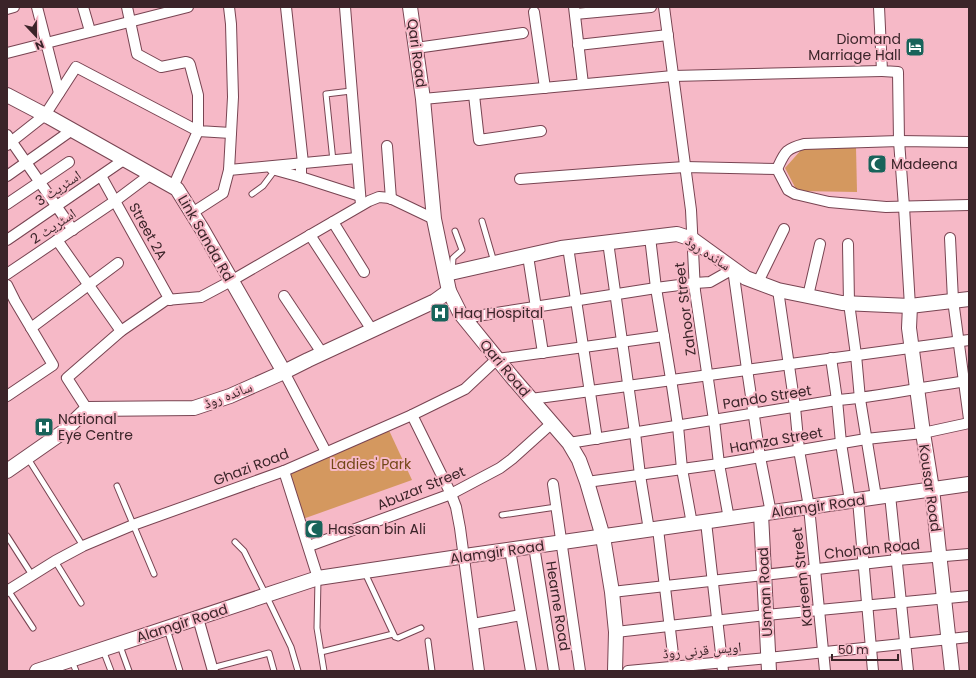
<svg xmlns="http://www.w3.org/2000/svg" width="976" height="678" viewBox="0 0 976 678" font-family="Poppins,'Noto Naskh Arabic',sans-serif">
  <rect width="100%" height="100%" fill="#f6b9c7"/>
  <g fill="#d4985f">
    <polygon points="856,147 857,192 797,191 785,168 802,149"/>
    <polygon points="387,426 412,480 300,520 284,471"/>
  </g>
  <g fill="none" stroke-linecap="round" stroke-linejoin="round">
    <g stroke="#784452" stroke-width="7">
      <g id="lane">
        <polyline points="333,161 326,94 351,91"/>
        <polyline points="252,194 263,186 275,170"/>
        <polyline points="482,221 494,262"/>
        <polyline points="452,272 453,258 462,250 455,231"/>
        <polyline points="27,457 83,546"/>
        <polyline points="117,486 154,574"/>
        <polyline points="502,515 556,507"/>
        <polyline points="7,536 32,575"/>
        <polyline points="235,542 244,551 266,595 291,647 298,671"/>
        <polyline points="55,561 81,603"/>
        <polyline points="365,573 395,637 398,638 421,628"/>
        <polyline points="318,579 317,628 324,671"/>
        <polyline points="8,590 33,628"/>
        <polyline points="167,629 180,671"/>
        <polyline points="428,641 432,671"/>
        <polyline points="120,646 129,671"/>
        <polyline points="103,650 111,671"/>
        <polyline points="321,652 393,634"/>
        <polyline points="72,661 76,671"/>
        <polyline points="212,668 269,653 274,671"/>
      </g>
    </g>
    <g stroke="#784452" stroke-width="12">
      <g id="street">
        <polyline points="37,7 59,93"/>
        <polyline points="83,7 90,31"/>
        <polyline points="127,7 137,54 161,67 186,62 189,63 190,65 198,95 198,131 231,133"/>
        <polyline points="286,7 303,163"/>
        <polyline points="345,7 361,205"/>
        <polyline points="574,7 583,84"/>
        <polyline points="664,7 691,210 695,291 714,420 719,464 729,519"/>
        <polyline points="879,7 882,71 898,72 899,141 904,207 910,306"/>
        <polyline points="7,9 14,7"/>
        <polyline points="534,12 545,88"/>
        <polyline points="575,14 651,7"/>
        <polyline points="578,45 668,35"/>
        <polyline points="416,48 523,33"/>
        <polyline points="7,53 188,7"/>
        <polyline points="474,95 479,140 541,131"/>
        <polyline points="423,99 673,76 882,71"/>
        <polyline points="7,135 73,230"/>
        <polyline points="7,145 45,115 76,67 198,131 173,187"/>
        <polyline points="387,146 391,199"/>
        <polyline points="301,164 301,177 360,196"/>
        <polyline points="272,169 301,177"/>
        <path d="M777 169C785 152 785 149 804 144L899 141 969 142"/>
        <polyline points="229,170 357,158"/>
        <polyline points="7,176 72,130"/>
        <polyline points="101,176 170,300"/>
        <polyline points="520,179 639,170 685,167 777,169 788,190 795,194 829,202 886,207 969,205"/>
        <polyline points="7,204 69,162"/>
        <polyline points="192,213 223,193 229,170 233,97 231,24 229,7"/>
        <polyline points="333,222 364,272"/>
        <polyline points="310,235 372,330"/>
        <polyline points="650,237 656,288 671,379 678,426 682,469 692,524"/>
        <polyline points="950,238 953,300 969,419"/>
        <polyline points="7,240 125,159"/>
        <polyline points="57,240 121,331"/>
        <polyline points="608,242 635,433 640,475 649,530"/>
        <polyline points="848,244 849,303 856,355 860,399 876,497"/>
        <polyline points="568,247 597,439"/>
        <polyline points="528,256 543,353"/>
        <polyline points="7,274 115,201 151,174"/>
        <polyline points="758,282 784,229"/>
        <polyline points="7,285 15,301 53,365 7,396"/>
        <polyline points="778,290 795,407 799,450 809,507 825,671"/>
        <polyline points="284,296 322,353"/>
        <polyline points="808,296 820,244"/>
        <polyline points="464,318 656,288 695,283 710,282 733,269 747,369 760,457 771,513"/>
        <polyline points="31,328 118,263"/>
        <polyline points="831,358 837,400 841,443 850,501"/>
        <polyline points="284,372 326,452"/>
        <polyline points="531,399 969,340"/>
        <polyline points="87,409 67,378 121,331 166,300 201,297 231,281 369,201 379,197 390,198 434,219"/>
        <polyline points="412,415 451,494 456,507 460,528 479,671"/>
        <path d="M569 443 837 400C881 397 925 386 969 381"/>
        <polyline points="284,471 318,578"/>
        <polyline points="587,482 719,464 866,439 923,433 969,423"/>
        <polyline points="553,484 580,671"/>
        <polyline points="890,495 908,671"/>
        <polyline points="858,500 873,671"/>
        <polyline points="706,522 723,671"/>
        <polyline points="658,529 675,671"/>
        <polyline points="309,546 451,494 500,468 512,459 552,423"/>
        <polyline points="534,546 554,671"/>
        <polyline points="510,550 531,671"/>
        <polyline points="7,591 55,561 83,546 133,525 284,471 412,415 465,389 497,359 664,336"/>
        <polyline points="612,592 897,560 969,554"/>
        <polyline points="198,618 213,671"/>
        <polyline points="473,624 521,615"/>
        <polyline points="616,632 766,615 969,596"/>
        <polyline points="628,671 768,658 969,637"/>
      </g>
    </g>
    <g stroke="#784452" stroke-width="16">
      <g id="secondary">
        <polyline points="410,7 423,99 434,219 449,291 460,313 512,377 569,443 579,460 587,482 603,537 612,592 616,632 615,671"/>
        <polyline points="7,95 49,117 177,189 202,229 284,372"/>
        <polyline points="446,274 561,248 677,234 692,239 746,278 778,290 842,303 910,306 969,299"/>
        <polyline points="910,306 909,328 923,433 932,489 952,671"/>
        <polyline points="7,471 63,432 87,409 194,408 230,396 284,372 308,360 435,301 449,291"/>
        <polyline points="761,514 769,671"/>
        <polyline points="37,671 318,578 472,555 969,484"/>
      </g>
    </g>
    <use href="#lane" stroke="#fff" stroke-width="5"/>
    <use href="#street" stroke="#fff" stroke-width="10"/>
    <use href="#secondary" stroke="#fff" stroke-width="14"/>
  </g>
  <defs>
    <g id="hotel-square" transform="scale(1)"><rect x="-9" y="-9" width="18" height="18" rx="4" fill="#18635a" stroke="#f6b9c7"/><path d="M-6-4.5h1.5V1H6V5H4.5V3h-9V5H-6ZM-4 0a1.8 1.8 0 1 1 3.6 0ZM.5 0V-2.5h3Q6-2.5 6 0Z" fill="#fff"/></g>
    <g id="mosque-square" transform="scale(1)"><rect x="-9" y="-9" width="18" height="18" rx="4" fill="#18635a" stroke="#f6b9c7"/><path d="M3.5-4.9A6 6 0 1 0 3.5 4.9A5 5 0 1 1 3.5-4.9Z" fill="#fff"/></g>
    <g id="hospital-square" transform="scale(1)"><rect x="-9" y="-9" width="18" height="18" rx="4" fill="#18635a" stroke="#f6b9c7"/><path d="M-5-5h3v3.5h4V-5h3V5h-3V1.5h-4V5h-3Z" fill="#fff"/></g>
  </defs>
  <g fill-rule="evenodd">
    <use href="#hotel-square" x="915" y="47"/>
    <use href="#mosque-square" x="877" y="164"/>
    <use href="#hospital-square" x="440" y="313"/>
    <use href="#hospital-square" x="44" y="427"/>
    <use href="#mosque-square" x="314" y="529"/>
  </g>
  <g text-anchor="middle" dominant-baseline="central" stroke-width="4" stroke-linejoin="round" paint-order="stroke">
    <g font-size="14" fill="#3b2429" stroke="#f6b9c7" text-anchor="start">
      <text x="901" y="39" text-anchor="end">Diomand<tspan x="901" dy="16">Marriage Hall</tspan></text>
      <text x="891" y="164">Madeena</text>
      <text x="454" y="313">Haq Hospital</text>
      <text x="58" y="419">National<tspan x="58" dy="16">Eye Centre</tspan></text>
      <text x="328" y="529">Hassan bin Ali</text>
    </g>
    <g font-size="14" fill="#3b2429" stroke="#f6b9c7">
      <text transform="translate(417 53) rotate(82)">Qari Road</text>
      <text transform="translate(58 188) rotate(-34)">اسٹریٹ 3</text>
      <text transform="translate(53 226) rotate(-34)">اسٹریٹ 2</text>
      <text transform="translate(148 231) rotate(61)">Street 2A</text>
      <text transform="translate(206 238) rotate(60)">Link Sanda Rd</text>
      <text transform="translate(708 253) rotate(33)">ساندہ روڈ</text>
      <text transform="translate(685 309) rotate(-97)">Zahoor Street</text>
      <text transform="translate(505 368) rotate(50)">Qari Road</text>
      <text transform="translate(228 395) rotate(-21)">ساندہ روڈ</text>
      <text transform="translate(767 397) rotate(-9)">Pando Street</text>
      <text transform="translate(776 440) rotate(-10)">Hamza Street</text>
      <text transform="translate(251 467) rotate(-21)">Ghazi Road</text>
      <text transform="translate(421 488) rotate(-22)">Abuzar Street</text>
      <text transform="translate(930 488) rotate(82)">Kousar Road</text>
      <text transform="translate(818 506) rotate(-8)">Alamgir Road</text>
      <text transform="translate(872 549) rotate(-6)">Chohan Road</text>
      <text transform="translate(497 552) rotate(-8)">Alamgir Road</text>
      <text transform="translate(802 577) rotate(-96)">Kareem Street</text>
      <text transform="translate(765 592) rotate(-93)">Usman Road</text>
      <text transform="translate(558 606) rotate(81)">Hearne Road</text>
      <text transform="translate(182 623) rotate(-18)">Alamgir Road</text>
      <text transform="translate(702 650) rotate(-5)">اویس قرنی روڈ</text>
    </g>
    <g font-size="14" fill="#734718" stroke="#f6b9c7">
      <text x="371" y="464">Ladies' Park</text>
    </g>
  </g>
  <rect width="976" height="678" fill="none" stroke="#3b2429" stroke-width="16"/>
  <g transform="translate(36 36) rotate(158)" stroke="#f6b9c7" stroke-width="3" paint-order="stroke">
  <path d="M0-3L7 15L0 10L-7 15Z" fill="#3b2429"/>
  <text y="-6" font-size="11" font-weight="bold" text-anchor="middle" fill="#3b2429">N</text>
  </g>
  <path d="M832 654v6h66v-6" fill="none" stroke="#3b2429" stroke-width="2"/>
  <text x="838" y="654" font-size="12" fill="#3b2429" stroke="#f6b9c7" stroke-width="3" paint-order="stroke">50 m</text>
</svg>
